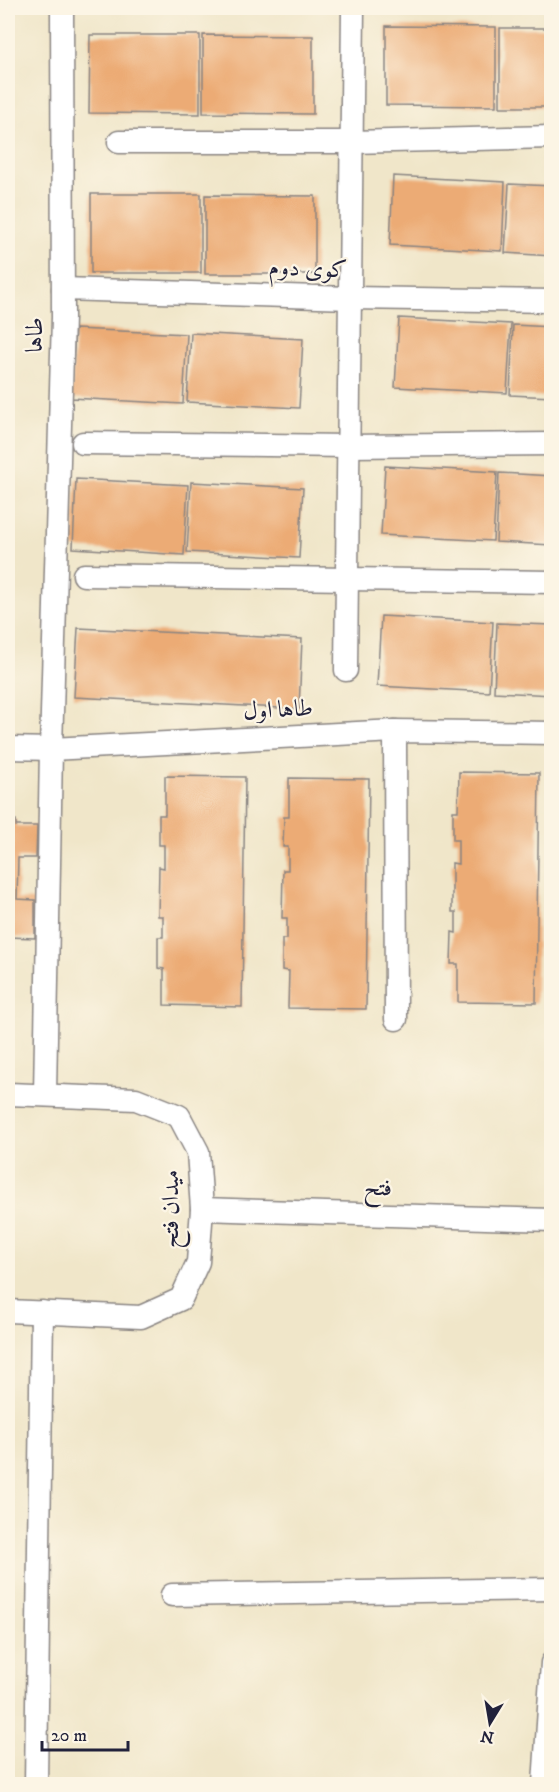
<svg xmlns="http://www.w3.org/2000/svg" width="559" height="1792" viewBox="0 0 559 1792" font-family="'IM FELL DW Pica',Amiri,serif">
  <rect width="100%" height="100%" fill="#fcf5e5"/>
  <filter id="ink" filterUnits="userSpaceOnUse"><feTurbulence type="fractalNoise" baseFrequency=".0167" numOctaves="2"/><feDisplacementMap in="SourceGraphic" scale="12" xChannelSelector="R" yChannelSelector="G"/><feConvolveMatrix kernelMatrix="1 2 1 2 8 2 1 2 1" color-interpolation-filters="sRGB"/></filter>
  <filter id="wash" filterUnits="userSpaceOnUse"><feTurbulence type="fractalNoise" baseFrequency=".008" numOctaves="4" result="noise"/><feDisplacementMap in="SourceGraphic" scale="24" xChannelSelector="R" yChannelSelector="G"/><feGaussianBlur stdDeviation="1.35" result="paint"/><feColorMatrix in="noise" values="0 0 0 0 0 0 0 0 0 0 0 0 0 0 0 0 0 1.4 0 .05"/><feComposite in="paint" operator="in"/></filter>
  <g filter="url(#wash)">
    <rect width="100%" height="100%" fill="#f0e6c9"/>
    <g id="blocks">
      <g fill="#ecab74">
        <polygon points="386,26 496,27 496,106 386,105"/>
        <rect x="500" y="28" width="52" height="79"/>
        <polygon points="90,35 200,35 200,114 89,113"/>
        <polygon points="203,35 313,36 313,114 203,113"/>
        <polygon points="393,176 505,182 502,251 390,245"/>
        <polygon points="509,184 552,186 552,256 505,253"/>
        <rect x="91" y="194" width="110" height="79"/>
        <polygon points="205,195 315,196 315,274 205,274"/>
        <polygon points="399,318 511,324 507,393 395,387"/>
        <polygon points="513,325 552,327 552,397 510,395"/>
        <polygon points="75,329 187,334 183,404 71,398"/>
        <polygon points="191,333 303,339 299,408 187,402"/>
        <polygon points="385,466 497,472 493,541 381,535"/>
        <polygon points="499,473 552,476 552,545 496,542"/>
        <polygon points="76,479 188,485 184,555 73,548"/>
        <polygon points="191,482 303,488 299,558 187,552"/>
        <polygon points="381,616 493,622 489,692 377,686"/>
        <polygon points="497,623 552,625 552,695 494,692"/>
        <polygon points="78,628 302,639 299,709 74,697"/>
        <polygon points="459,772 539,773 536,1003 458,1002 458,964 451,964 452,932 456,933 456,912 452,912 452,863 458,864 458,840 453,840 453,811 458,811"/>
        <polygon points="165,776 245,777 242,1007 164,1005 164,969 158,968 158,937 163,937 163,916 158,916 159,867 164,868 164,845 159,845 159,815 165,815"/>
        <polygon points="289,778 369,779 366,1009 288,1008 289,971 282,970 282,939 287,939 287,918 282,918 283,870 288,870 288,847 283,847 284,817 289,817"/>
        <polygon points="8,820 16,820 16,826 37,826 36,858 18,858 17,899 35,900 35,938 8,937"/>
      </g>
    </g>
  </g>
  <g filter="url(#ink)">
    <use href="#blocks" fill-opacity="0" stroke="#898482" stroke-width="1.5"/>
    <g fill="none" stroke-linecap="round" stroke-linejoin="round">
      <g stroke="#898482" stroke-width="25">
        <g id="minor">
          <polyline points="119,142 352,142 552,137"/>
          <polyline points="63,289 350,298 552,301"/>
          <polyline points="83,443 349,446 552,444"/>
          <polyline points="84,575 552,582"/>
          <polyline points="346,670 353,8"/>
          <polyline points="395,731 396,1019"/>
          <polyline points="8,748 51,749 395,731 552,733"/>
          <polyline points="8,1094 136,1099 179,1116 198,1152 202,1209 198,1262 181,1299 141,1317 8,1311"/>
          <polyline points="45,1095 51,749 63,317 62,8"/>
          <polyline points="202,1209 552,1220"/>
          <polyline points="172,1595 552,1589"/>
          <polyline points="36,1784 42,1312"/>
          <polyline points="544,1784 552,1663"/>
        </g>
      </g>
      <use href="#minor" stroke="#fff" stroke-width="22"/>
    </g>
  </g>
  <g text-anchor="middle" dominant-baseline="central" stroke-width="4.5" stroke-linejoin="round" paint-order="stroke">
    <g font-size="24" fill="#22223b" stroke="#fcf5e5">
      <text transform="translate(308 269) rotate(2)">کوی دوم</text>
      <text transform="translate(35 335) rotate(-89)">طاها</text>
      <text transform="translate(278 710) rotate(-3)">طاها اول</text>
      <text transform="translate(378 1188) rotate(2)">فتح</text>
      <text transform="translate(171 1209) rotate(-90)">میدان فتح</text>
    </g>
  </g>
  <rect width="559" height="1792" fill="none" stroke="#fcf5e5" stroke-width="30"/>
  <g transform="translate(490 1723) rotate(191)" stroke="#fcf5e5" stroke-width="4.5" paint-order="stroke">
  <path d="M0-4.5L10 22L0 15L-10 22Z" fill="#22223b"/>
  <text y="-9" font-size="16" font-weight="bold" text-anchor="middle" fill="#22223b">N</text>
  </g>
  <path d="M42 1741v9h86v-9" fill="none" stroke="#22223b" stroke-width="3"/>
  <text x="51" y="1741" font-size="18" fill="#22223b" stroke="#fcf5e5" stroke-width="4.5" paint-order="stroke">20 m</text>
</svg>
